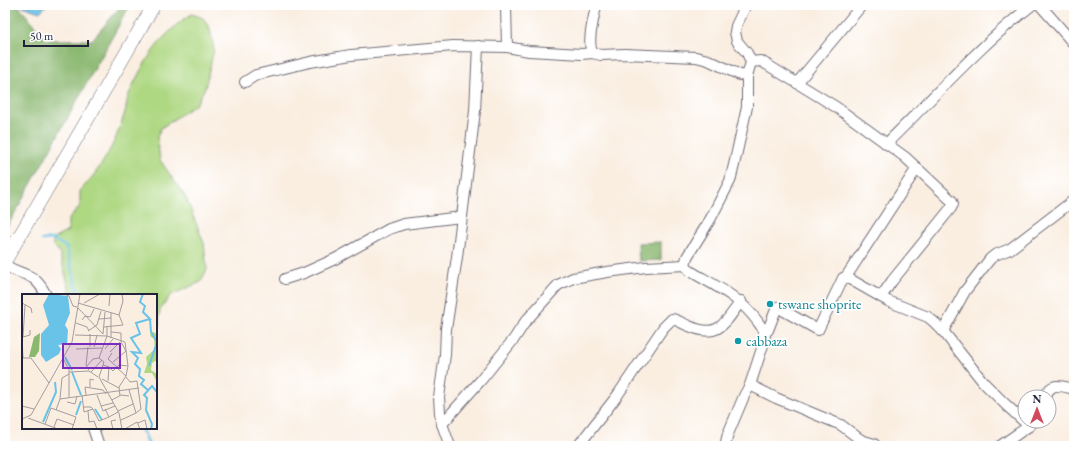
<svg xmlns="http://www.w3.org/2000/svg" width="1079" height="451" viewBox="0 0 1079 451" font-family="'EB Garamond',serif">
  <rect width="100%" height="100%" fill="#fff"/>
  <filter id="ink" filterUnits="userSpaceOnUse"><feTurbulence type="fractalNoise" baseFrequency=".025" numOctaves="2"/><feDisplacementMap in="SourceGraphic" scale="8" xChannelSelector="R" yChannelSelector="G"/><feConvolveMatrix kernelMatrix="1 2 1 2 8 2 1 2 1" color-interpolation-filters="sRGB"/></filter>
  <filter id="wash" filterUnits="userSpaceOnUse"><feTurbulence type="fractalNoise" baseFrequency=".012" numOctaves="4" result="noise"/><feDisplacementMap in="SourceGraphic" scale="16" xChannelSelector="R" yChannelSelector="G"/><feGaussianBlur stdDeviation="0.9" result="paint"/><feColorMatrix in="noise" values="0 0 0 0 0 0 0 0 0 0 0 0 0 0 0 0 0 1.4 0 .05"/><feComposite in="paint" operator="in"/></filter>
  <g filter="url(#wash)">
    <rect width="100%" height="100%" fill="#faeee1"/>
    <path fill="#afd883" stroke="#687d5f" d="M192 14 203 18 210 29 214 49 205 88 196 104 161 128 157 137 160 160 186 198 204 243 207 269 201 282 171 295 160 310 159 326 156 333V295H71L59 252 53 246V239L68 231V220L80 206V191C101 169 115 145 124 115 127 108 126 99 130 92 143 62 164 30 192 14Z"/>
    <g fill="#8bb871" stroke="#566d56">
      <polygon points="18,5 46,40 92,40 121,6 130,5 5,231 5,199 11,187 5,177 5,6"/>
      <polygon points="661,242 661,260 639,261 638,243"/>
    </g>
    <polygon fill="#69c2e7" stroke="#467291" points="19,5 47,5 40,12"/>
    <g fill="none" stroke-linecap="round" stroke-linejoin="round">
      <g stroke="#69c2e7" stroke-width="2.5">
        <path d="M42 240 53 239 66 247C71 263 73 280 80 295"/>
        <polyline points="140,428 145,435 149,446"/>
      </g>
    </g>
  </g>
  <g filter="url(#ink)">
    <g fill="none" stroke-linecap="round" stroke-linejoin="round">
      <g stroke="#6e6975" stroke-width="12">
        <g id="minor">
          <polyline points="506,5 507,47"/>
          <polyline points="1040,5 1074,44"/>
          <path d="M592 53C587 38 594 20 596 5"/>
          <polyline points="751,62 761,61 836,107 905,157 952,201 953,204 951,208 892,281 881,297"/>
          <polyline points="245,82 256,75 310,62 351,55 453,46 507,47 529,51 582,54 592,53 601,55 625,54 696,57 708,60 740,75 747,76"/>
          <polyline points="797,83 862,5"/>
          <path d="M886 144C934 97 979 46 1032 5"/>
          <polyline points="917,168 846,277 888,301 928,317 934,322 943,331 984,383 1005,404 1029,426"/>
          <path d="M5 265C25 278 33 270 46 295"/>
          <polyline points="285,279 304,273 335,259 389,229 404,224 461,217"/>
          <polyline points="943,331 965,291 990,259 995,255 1010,249 1074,200"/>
          <polyline points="765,333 768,330 777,307 818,330 843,278 846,277"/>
          <polyline points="750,385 776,398 841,425 861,440 858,446"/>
          <path d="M1045 397C1051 381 1061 386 1074 389"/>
          <polyline points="442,424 481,380 514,339 525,322 558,285 573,278 607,272 646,267 685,265"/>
          <polyline points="93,428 99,446"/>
          <polyline points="861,440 874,444 876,446"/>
          <polyline points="450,446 442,424 440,413 439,397 445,355 446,329 457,257 475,111 478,46"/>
          <path d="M578 446 617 396 663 328 672 319C678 320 683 324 689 326 719 339 724 324 741 301"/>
          <path d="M725 446 728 434 744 396 750 385 765 339C765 332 762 327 758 322 739 296 717 287 690 271L685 265 687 257 711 218 730 181 734 165 747 107V76L751 62 747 53 737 41 735 32 736 26 746 5"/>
          <polyline points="1000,446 1029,426 1034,421"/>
        </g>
      </g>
      <g stroke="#6e6975" stroke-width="14">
        <polyline id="major" points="5,261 154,5"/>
      </g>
      <use href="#minor" stroke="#fff" stroke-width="10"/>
      <use href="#major" stroke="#fff" stroke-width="13"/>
    </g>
  </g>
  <g fill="#0f9aa8" stroke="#fff" stroke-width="1.5">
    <circle cx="770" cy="304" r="4"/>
    <circle cx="738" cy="341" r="4"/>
  </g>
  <g text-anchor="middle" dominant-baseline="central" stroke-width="3.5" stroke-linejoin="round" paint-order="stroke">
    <g font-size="14" fill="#0d838f" stroke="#fff" text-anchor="start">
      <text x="778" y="304">tswane shoprite</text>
      <text x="746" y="341">cabbaza</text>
    </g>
  </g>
  <g transform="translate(22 294)">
    <rect width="135" height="135" fill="#faeee1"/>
    <path d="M129 37 135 40V66L130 69 129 76 135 80V88L130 79H122L125 70 124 63 133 55 132 45 128 42Z" fill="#afd883"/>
    <path d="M18 39 17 57 13 63H7L12 43Z" fill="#8bb871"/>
    <path d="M27 0 46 2 48 19 43 31 46 36 45 50 36 51 39 55 37 60 24 68 19 61V40L27 31 21 11Z" fill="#69c2e7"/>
    <path fill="none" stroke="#69c2e7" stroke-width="2" d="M121 0 118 8 123 12 121 18 128 25 114 29 118 40 109 44 119 59 110 58 116 64 113 70 118 75 117 82 122 86 119 90 126 96M43 63 50 76M127 72 135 48 129 38 128 25M50 78 59 101M73 115 80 126M54 121 59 107M21 128 34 98 33 88M129 135 130 130 124 116 125 104 122 101 130 92 135 98"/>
    <path fill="none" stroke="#a49c9f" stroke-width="1" d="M42 0 47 2 51 12 55 13M0 9 9 14 10 19M56 9 97 21 101 31 82 33M62 9 78 0M87 12 88 0M56 14 81 40M97 21 101 7 100 0M77 25 89 24M60 26 63 22 68 23 72 15M54 29 65 33 67 37M85 33V42L103 48 106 72M66 37 75 31 79 17M89 38 99 39V48M68 40V53M81 40 83 18M53 41 85 42 77 64 82 68 77 83 97 119 100 135M1 43 3 11M1 43 8 41V36M89 44V19M0 45 1 64M66 53 64 71 67 76M72 53 75 41M54 55 80 54M83 55 91 45M88 58 98 48M90 59 86 65 95 73M0 64H9L27 89M41 64 47 76V103M91 68 104 57 99 48M81 71 87 73 86 87M65 72 71 65 77 64M87 73 91 77 97 71 106 72 104 82 97 93 98 102M94 73 104 82M47 78 67 77 76 83M69 78 80 66M104 83 108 88 115 87 119 115 114 119M80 85 97 94M68 93V85L72 86M60 101 62 118 71 115 69 113H62M64 101 63 93 81 96 84 100M75 101 81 117 93 112M38 105 40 84 47 80M90 106 99 101 107 102M45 108 53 110 55 102M0 112 12 115M79 112 91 109M71 115 77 127 87 123M83 115 87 123 96 118M34 116 38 105 117 94M66 117 67 128 72 127 75 135M96 117 111 110M6 124 36 135M0 125 9 121 50 48 58 0M99 126 114 119 107 96M116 129 123 126 125 135M23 130 29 114 54 123 50 135M32 133 35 125 52 131M91 135 89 127 94 126M103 135 115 128 118 135"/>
    <path fill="#7b2cbf" fill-opacity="0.15" stroke="#7b2cbf" stroke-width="2" d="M41 50H98V74H41Z"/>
    <rect width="135" height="135" fill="none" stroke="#22223b" stroke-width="2"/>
  </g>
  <rect width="1079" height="451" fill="none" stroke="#fff" stroke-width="20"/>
  <g transform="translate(1037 409)"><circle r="19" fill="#ffffff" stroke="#a7a7b1"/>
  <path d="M0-3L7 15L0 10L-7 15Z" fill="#d1495b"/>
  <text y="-6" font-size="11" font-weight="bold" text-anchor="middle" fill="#22223b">N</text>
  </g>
  <path d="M24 40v6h64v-6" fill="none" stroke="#22223b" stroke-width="2"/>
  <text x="30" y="40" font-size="12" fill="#22223b" stroke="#ffffff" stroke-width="3" paint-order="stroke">50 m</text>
</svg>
